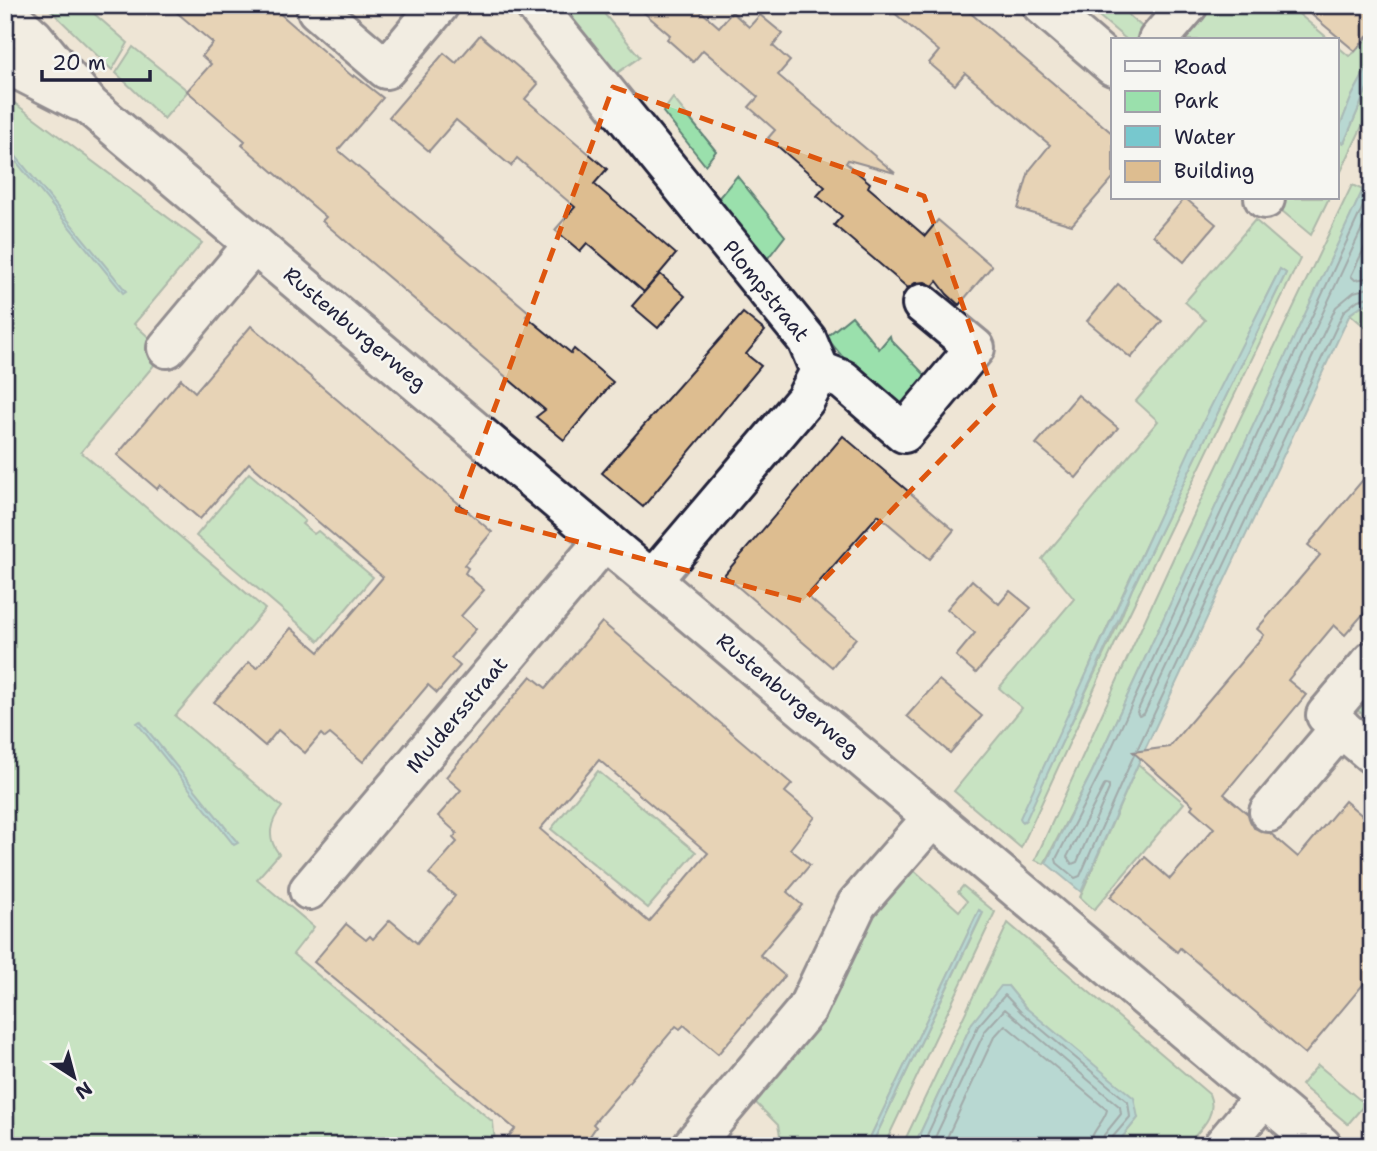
<svg xmlns="http://www.w3.org/2000/svg" width="1377" height="1151" viewBox="0 0 1377 1151" font-family="'Shantell Sans',sans-serif">
  <rect width="100%" height="100%" fill="#eee5d5"/>
  <filter id="ink" filterUnits="userSpaceOnUse"><feTurbulence type="fractalNoise" baseFrequency=".0143" numOctaves="2"/><feDisplacementMap in="SourceGraphic" scale="14" xChannelSelector="R" yChannelSelector="G"/><feConvolveMatrix kernelMatrix="1 2 1 2 8 2 1 2 1" color-interpolation-filters="sRGB"/></filter>
  <g filter="url(#ink)">
    <g fill="#9ae0ac" stroke="#5e8174" stroke-width="2" fill-rule="evenodd">
      <polygon points="45,5 84,5 128,43 112,70"/>
      <polygon points="555,5 597,5 640,57 613,76"/>
      <polygon points="1086,5 1117,5 1148,32 1136,40 1127,40"/>
      <polygon points="1212,5 1288,5 1330,40 1182,40"/>
      <polygon points="1372,32 1372,59 1352,96 1337,134 1337,46 1349,56 1355,52"/>
      <polygon points="133,47 188,91 164,119 116,73"/>
      <polygon points="1372,77 1372,105 1337,180 1337,140 1344,143"/>
      <path d="M5 96 202 243 134 324 165 352 81 452 265 609 175 716 282 807C270 822 266 837 279 854L257 879 314 927 293 954 493 1122 495 1143 493 1146H5Z"/>
      <polygon points="673,98 716,151 705,165 663,112"/>
      <polygon points="737,176 785,236 765,262 716,201"/>
      <polygon points="1352,185 1363,190 1092,772 1044,864 1035,860 1177,550"/>
      <polygon points="1273,198 1329,198 1311,235 1270,201"/>
      <path d="M1255 220 1300 259 1118 637 1021 848 954 791 1022 708 999 688 1074 599 1042 559 1158 421 1136 401 1205 320 1185 302ZM1280 269 1286 273 1132 589 1120 620 1024 822C1033 785 1048 759 1064 724 1074 704 1083 682 1092 661 1152 529 1215 399 1280 269Z"/>
      <polygon points="1372,302 1372,333 1350,314 1361,306"/>
      <polygon points="852,316 879,349 890,336 891,340 929,379 913,401 901,407 850,366 826,337"/>
      <polygon points="249,473 305,521 302,524 314,534 318,531 373,577 319,641 196,536"/>
      <polygon points="1372,680 1372,722 1351,705"/>
      <polygon points="1138,764 1184,803 1094,910 1080,897"/>
      <polygon points="598,771 696,852 648,908 551,829"/>
      <polygon points="914,870 959,911 967,901 958,892 963,886 995,912 884,1146 871,1146 983,913 979,910 866,1146 782,1146 778,1125 755,1102 823,1021 872,918"/>
      <path d="M1008 923 1209 1094C1219 1116 1198 1131 1186 1146H1115L1138 1118 1025 1007 1008 986 972 1023 914 1146H902Z"/>
      <polygon points="1318,1065 1365,1104 1348,1124 1301,1085"/>
    </g>
    <g fill="#77c8ce" stroke="#558693" stroke-width="2">
      <polygon points="1372,59 1372,77 1344,143 1337,140 1337,134 1352,96"/>
      <polygon points="5,143 126,291 123,293 5,148"/>
      <polygon points="1372,170 1372,302 1361,306 1350,314 1138,764 1081,892 1046,863 1092,772"/>
      <path d="M1280 269 1286 273 1132 589C1098 667 1061 743 1026 820L1022 822 1020 818 1198 432Z"/>
      <polygon points="140,721 238,843 234,845 137,723"/>
      <polygon points="979,910 983,912 871,1146 866,1146"/>
      <polygon points="1001,986 1008,986 1025,1007 1134,1098 1138,1118 1115,1146 914,1146 972,1023"/>
    </g>
    <g fill="none" stroke-linecap="round" stroke-linejoin="round">
      <g stroke="#446476" stroke-width="2">
        <polyline points="1372,207 1137,712 1139,716 1144,714 1336,307 1354,292 1372,287"/>
        <polyline points="1372,232 1351,276 1355,280 1372,277"/>
        <polyline points="1137,750 1344,311 1358,300 1372,296"/>
        <polyline points="1134,755 1080,876 1075,878 1057,863 1056,859 1099,775 1372,187"/>
        <polygon points="1105,784 1109,785 1109,789 1077,862 1072,864 1067,857"/>
        <polyline points="922,1146 978,1026 1005,995 1021,1012 1128,1102 1130,1117 1111,1139 1110,1146"/>
        <polyline points="931,1146 985,1031 1005,1009 1120,1107 1121,1114 1104,1135 1101,1146"/>
        <path d="M943 1146 994 1037 1005 1025 1107 1110C1104 1123 1091 1130 1090 1146"/>
      </g>
    </g>
    <g fill="#ddbd90" stroke="#22223b" stroke-width="2" fill-rule="evenodd">
      <polygon points="168,5 270,5 353,77 354,75 383,98 338,150 529,312 526,316 571,353 574,349 613,382 564,440 536,417 545,410 322,221 326,217 242,145 245,141 187,91 211,64 202,56 213,43"/>
      <polygon points="635,5 694,5 719,27 732,12 749,27 760,15 783,34 773,46 790,61 778,75 895,173 848,160 846,163 870,183 868,187 925,236 938,220 992,266 959,305 947,294 937,281 933,286 925,282 915,283 908,288 834,225 842,216 817,196 825,187 768,138 775,130 749,107 758,97 703,50 693,62 667,39 670,35"/>
      <polygon points="885,5 961,5 1113,134 1113,178 1072,225 1018,209 1029,171 1050,145 965,73 955,85 929,63 939,51"/>
      <polygon points="1300,5 1372,5 1372,31 1355,51"/>
      <polygon points="480,35 538,84 525,99 607,169 594,184 676,254 644,292 587,243 580,251 555,230 575,207 517,158 511,166 456,120 429,151 389,117 444,53 456,63"/>
      <polygon points="1185,198 1216,224 1184,262 1153,235"/>
      <polygon points="660,274 685,296 658,328 632,306"/>
      <polygon points="1118,284 1162,321 1131,358 1087,321"/>
      <polygon points="743,313 765,331 746,354 761,366 643,507 602,473"/>
      <polygon points="251,326 492,532 464,565 468,568 465,573 484,590 461,616 476,629 451,658 460,666 437,693 428,685 363,762 330,734 325,738 321,734 305,753 278,730 265,746 214,702 249,662 257,668 291,628 319,652 383,577 249,463 200,519 160,485 157,489 117,455 181,379 195,392"/>
      <polygon points="1078,395 1118,428 1076,478 1036,444"/>
      <polygon points="843,436 954,530 930,559 878,515 807,596 856,638 832,667 724,575"/>
      <polygon points="1372,469 1372,604 1345,635 1334,625 1288,680 1306,695 1224,794 1248,814 1254,828 1270,833 1298,857 1345,801 1372,824 1372,974 1305,1054 1180,948 1177,952 1110,897 1145,857 1170,879 1214,828 1191,808 1193,805 1133,752 1169,747 1264,635 1257,629 1320,555 1308,545"/>
      <polygon points="972,580 999,604 1010,591 1031,608 976,673 956,656 975,633 947,609"/>
      <path d="M602 622 792 784 785 792 815 817 790 849 810 865 787 892 802 905 760 955 785 976 718 1054 684 1025 680 1029 676 1026 593 1124 596 1127 583 1146H501L515 1129 314 962 346 924 366 940 370 936 373 939 390 920 417 943 455 896 429 874 457 842 453 838 457 833 438 816 461 790 446 777 531 676 546 688ZM599 760 708 853 649 922 540 829Z"/>
      <polygon points="939,680 982,716 950,753 907,716"/>
    </g>
    <g fill="none" stroke-linecap="round" stroke-linejoin="round">
      <g stroke="#22223b" stroke-width="44">
        <g id="minor">
          <polyline points="321,5 317,10 386,69 439,5"/>
          <polyline points="535,5 807,340 820,371 805,400 652,580"/>
          <polyline points="1042,5 1113,66"/>
          <polyline points="5,12 34,38 90,106 1322,1146"/>
          <polyline points="1158,40 1188,5"/>
          <polyline points="5,63 79,101"/>
          <polyline points="1264,198 1265,199"/>
          <polyline points="167,348 254,244"/>
          <polyline points="820,371 843,380 904,433 975,348 922,304"/>
          <polyline points="1372,661 1326,715 1372,754"/>
          <polyline points="1269,812 1341,727"/>
          <polyline points="309,890 605,540"/>
          <polyline points="692,1146 807,1009 857,904 933,817"/>
          <polyline points="1223,1146 1264,1097"/>
        </g>
      </g>
      <use href="#minor" stroke="#f6f6f2" stroke-width="38"/>
    </g>
  </g>
  <path d="M0 0H1377V1151H0ZM613 87 924 196 997 402 803 601 457 510Z" fill="#eee5d5" fill-opacity=".55" fill-rule="evenodd"/>
  <path fill="none" stroke="#de560e" stroke-width="5" stroke-dasharray="14 9" stroke-linejoin="round" d="M613 87 924 196 997 402 803 601 457 510Z"/>
  <g text-anchor="middle" dominant-baseline="central" stroke-width="5" stroke-linejoin="round" paint-order="stroke">
    <g font-size="21" fill="#22223b" stroke="#f6f6f2">
      <text transform="translate(766 291) rotate(51)">Plompstraat</text>
      <text transform="translate(355 329) rotate(40)">Rustenburgerweg</text>
      <text transform="translate(788 695) rotate(40)">Rustenburgerweg</text>
      <text transform="translate(457 715) rotate(-50)">Muldersstraat</text>
    </g>
  </g>
  <rect width="1377" height="1151" fill="none" stroke="#f6f6f2" stroke-width="28"/>
  <rect x="14" y="14" width="1349" height="1123" fill="none" stroke="#22223b" stroke-width="2.5" filter="url(#ink)"/>
  <rect x="1111" y="38" width="228" height="161" fill="#f6f6f2" stroke="#a1a1a9" stroke-width="2"/>
  <rect x="1125" y="61" width="35" height="10" fill="#f6f6f2" stroke="#a1a1a9" stroke-width="2"/>
  <text x="1174" y="74" font-size="21" fill="#22223b">Road</text>
  <rect x="1125" y="91" width="35" height="21" fill="#9ae0ac" stroke="#a1a1a9" stroke-width="2"/>
  <text x="1174" y="108" font-size="21" fill="#22223b">Park</text>
  <rect x="1125" y="126" width="35" height="21" fill="#77c8ce" stroke="#a1a1a9" stroke-width="2"/>
  <text x="1174" y="144" font-size="21" fill="#22223b">Water</text>
  <rect x="1125" y="161" width="35" height="21" fill="#ddbd90" stroke="#a1a1a9" stroke-width="2"/>
  <text x="1174" y="178" font-size="21" fill="#22223b">Building</text>
  <g transform="translate(74 1077) rotate(144)" stroke="#f6f6f2" stroke-width="5" paint-order="stroke">
  <path d="M0-5L12 26L0 18L-12 26Z" fill="#22223b"/>
  <text y="-10" font-size="19" font-weight="bold" text-anchor="middle" fill="#22223b">N</text>
  </g>
  <path d="M42 70v10h108v-10" fill="none" stroke="#22223b" stroke-width="3.5"/>
  <text x="52" y="70" font-size="21" fill="#22223b" stroke="#f6f6f2" stroke-width="5" paint-order="stroke">20 m</text>
</svg>
